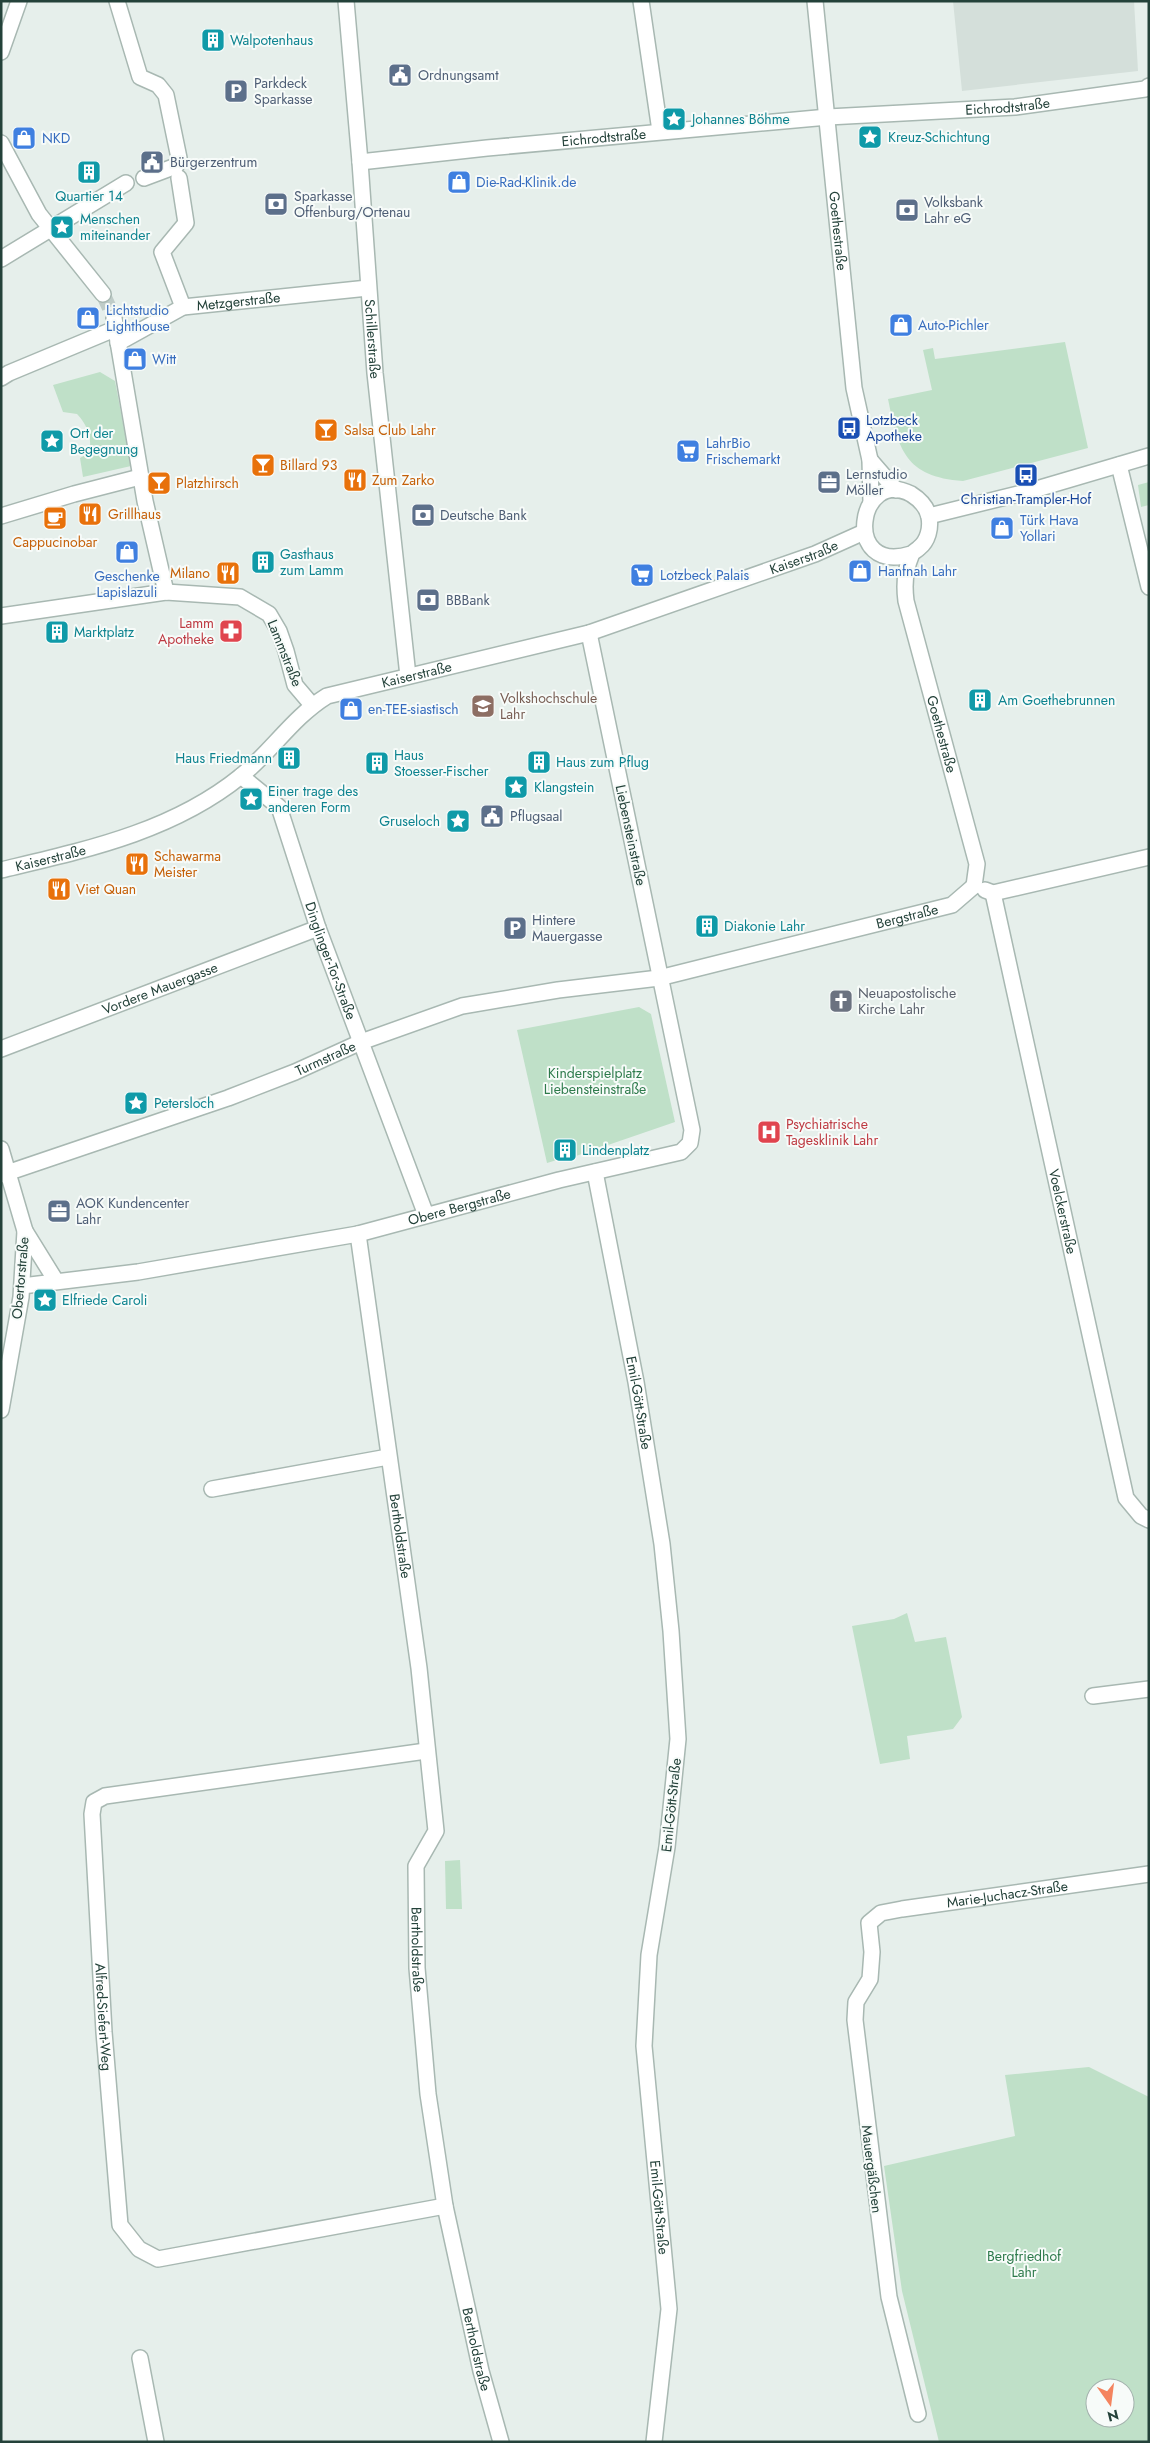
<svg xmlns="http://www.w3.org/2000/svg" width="1150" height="2443" viewBox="0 0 1150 2443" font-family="Jost,sans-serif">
  <rect width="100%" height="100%" fill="#e6efeb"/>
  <polygon fill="#d4dfda" points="953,1 1134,1 1138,71 962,91"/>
  <g fill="#bfe0c8" fill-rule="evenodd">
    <path d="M1065 342 1088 448 963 481C905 477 898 449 888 399L932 390 923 350 933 348 935 359Z"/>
    <path d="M100 372 115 381 131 466 83 477 80 458 89 453C93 440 87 424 77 414L63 412 53 385Z"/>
    <polygon points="1149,482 1149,505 1141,507 1138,485"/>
    <polygon points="639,1007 651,1014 675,1122 576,1156 572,1144 557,1148 560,1159 547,1163 517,1030"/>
    <polygon points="907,1613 915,1642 946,1637 962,1717 953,1729 907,1736 910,1759 880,1764 852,1626 894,1619"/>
    <polygon points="460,1860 462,1909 446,1909 445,1861"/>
    <path d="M1089 2067 1149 2097V2442H939L902 2291 884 2166 1015 2136 1005 2075ZM1095 2388H1125V2418H1095Z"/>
  </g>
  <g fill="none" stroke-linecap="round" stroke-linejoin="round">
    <polyline stroke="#bfccc8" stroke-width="15" stroke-dasharray="15 8" stroke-linecap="butt" points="103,294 114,318"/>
    <g stroke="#a8b8b2" stroke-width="18">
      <g id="minor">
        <polyline points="117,1 140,77 158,85 166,95 179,158 176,166 144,178"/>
        <path id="s1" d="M346 1 360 162 375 373 408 676"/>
        <polyline points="641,1 660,131"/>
        <path id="s2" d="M815 1 854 388 870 460 871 502"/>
        <polyline points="1,52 19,1"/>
        <polyline points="1,143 39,214 103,294"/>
        <path id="s3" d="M360 162 487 148 828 117 1015 107 1145 89 1149 86"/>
        <polyline points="179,178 186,223 162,252 183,307"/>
        <polyline points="1,259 126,183"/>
        <polyline points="114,318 145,501 166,592"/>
        <path id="s4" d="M118 343 183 307 368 288"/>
        <polyline points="1,378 9,373 117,328"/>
        <polyline points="870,460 896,490"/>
        <polyline points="1119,465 1149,587"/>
        <polyline points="1,516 74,494 140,477"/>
        <polyline points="929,516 1030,491 1149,456"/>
        <path id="s5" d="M911 554C841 576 858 466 911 494 919 499 927 507 929 517 931 528 928 541 919 548 916 551 912 552 911 556 905 570 904 586 906 601L977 864 974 886"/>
        <polyline points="1,616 166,592 240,597 269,614 279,631 286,651 295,685 312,705"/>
        <path id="s6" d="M241 776 279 807 318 928 426 1215"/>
        <path id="s7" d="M1 870C85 850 172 832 241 776 272 751 293 717 327 696L589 633 815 554 864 532"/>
        <polyline points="985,890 993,893 1149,857"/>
        <path id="s8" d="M993 893 1126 1498 1141 1516 1149 1520"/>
        <path id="s9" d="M1 1049 318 928"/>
        <polyline points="1,1149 25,1231 21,1297 1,1410"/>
        <path id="s10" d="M595 1172 636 1382 662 1544 671 1631 678 1739 667 1847 649 1955 644 2046 669 2309 654 2442"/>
        <path id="s11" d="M1 1175 228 1098 295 1072 361 1042 462 1006 558 990 659 978 952 905 974 886"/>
        <polyline points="25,1231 56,1281"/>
        <path id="s12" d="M358 1234 419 1668 436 1831 416 1866 417 1968 428 2094 445 2206 481 2371 501 2442"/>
        <path id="s13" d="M22 1286 138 1272 358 1234 559 1180 681 1152 690 1143 692 1130 589 633"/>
        <polyline points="212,1489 388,1457"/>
        <polyline points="1093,1696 1149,1689"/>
        <path id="s14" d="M426 1751 105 1796 94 1802 92 1814 104 2032 120 2225 139 2249 158 2259 445 2206"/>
        <polyline points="140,2358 156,2442"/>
        <path id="s15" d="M918 2414 889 2297 855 2020 856 2002 870 1979 872 1952 869 1923 881 1913 902 1909 1149 1874"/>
      </g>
    </g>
    <use href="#minor" stroke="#fff" stroke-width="15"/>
  </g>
  <defs>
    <g id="building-square" transform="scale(1.25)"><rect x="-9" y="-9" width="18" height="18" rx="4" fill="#0f9aa8" stroke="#f7fbf9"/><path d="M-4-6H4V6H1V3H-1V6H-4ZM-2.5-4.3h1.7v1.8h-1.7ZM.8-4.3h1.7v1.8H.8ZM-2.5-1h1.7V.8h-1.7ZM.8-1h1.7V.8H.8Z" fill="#fff"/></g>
    <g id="civic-square" transform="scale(1.25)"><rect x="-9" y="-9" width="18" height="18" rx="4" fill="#5c6f8a" stroke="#f7fbf9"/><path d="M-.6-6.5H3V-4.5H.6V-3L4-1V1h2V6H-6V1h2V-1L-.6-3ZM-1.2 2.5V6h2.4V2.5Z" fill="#fff"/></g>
    <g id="parking-square" transform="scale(1.25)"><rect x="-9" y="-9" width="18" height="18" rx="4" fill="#5c6f8a" stroke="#f7fbf9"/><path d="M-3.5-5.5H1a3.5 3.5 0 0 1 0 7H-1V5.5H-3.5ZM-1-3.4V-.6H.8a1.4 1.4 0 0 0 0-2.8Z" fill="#fff"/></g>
    <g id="sight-square" transform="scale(1.25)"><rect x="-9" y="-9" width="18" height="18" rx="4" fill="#0f9aa8" stroke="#f7fbf9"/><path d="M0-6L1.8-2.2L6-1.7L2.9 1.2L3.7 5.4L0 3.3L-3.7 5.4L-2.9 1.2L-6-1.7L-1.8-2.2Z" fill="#fff"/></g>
    <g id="shop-square" transform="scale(1.25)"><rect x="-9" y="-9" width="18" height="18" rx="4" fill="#3f7fe0" stroke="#f7fbf9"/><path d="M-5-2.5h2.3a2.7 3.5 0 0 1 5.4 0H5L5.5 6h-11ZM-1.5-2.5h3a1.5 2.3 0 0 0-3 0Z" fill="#fff"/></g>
    <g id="bank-square" transform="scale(1.25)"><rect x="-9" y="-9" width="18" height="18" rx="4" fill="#5c6f8a" stroke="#f7fbf9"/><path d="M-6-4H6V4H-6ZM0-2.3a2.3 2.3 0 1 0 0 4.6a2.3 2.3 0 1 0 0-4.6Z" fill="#fff"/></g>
    <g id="bus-square" transform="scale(1.25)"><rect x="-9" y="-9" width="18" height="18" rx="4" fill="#1a4fb4" stroke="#f7fbf9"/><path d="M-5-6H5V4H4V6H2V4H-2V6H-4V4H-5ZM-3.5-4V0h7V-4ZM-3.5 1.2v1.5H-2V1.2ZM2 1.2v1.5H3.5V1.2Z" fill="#fff"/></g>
    <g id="bar-square" transform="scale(1.25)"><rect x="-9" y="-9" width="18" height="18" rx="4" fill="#e8710a" stroke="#f7fbf9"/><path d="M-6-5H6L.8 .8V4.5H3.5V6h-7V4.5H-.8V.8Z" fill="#fff"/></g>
    <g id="supermarket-square" transform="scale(1.25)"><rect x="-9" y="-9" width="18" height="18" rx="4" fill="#3f7fe0" stroke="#f7fbf9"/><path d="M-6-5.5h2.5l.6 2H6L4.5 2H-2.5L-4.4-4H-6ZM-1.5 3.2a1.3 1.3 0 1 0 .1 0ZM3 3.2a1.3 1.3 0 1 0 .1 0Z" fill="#fff"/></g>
    <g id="restaurant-square" transform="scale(1.25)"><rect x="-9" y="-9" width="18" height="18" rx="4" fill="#e8710a" stroke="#f7fbf9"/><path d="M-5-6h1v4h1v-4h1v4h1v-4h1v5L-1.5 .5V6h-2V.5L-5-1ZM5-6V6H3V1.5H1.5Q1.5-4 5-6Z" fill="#fff"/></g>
    <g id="office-square" transform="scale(1.25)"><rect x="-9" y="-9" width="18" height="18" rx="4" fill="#5c6f8a" stroke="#f7fbf9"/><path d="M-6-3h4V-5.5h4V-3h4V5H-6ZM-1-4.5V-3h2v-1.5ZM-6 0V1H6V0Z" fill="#fff"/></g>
    <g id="cafe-square" transform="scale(1.25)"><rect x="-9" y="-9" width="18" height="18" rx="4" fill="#e8710a" stroke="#f7fbf9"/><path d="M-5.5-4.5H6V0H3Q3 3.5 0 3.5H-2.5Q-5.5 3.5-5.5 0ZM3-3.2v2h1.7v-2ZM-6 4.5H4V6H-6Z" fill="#fff"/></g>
    <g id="pharmacy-square" transform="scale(1.25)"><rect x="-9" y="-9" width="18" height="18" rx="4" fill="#e0444e" stroke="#f7fbf9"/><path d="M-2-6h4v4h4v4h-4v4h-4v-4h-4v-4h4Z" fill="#fff"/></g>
    <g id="university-square" transform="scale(1.25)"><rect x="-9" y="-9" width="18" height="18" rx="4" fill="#8d6e63" stroke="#f7fbf9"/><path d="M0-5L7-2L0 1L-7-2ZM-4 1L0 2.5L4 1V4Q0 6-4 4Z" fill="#fff"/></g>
    <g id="church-square" transform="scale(1.25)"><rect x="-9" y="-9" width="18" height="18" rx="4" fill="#6b7280" stroke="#f7fbf9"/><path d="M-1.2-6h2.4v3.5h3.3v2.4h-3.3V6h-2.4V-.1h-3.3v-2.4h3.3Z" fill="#fff"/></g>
    <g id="hospital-square" transform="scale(1.25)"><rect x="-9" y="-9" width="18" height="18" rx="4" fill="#e0444e" stroke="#f7fbf9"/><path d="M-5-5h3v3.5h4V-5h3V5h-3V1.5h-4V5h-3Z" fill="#fff"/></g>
  </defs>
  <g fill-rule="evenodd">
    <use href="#building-square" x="213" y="40"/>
    <use href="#civic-square" x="400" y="75"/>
    <use href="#parking-square" x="236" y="91"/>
    <use href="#sight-square" x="674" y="119"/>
    <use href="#sight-square" x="870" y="137"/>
    <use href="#shop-square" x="24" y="138"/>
    <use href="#civic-square" x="152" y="162"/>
    <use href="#building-square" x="89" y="172"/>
    <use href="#shop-square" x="459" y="182"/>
    <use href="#bank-square" x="276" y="204"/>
    <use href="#bank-square" x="907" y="210"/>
    <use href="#sight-square" x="62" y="227"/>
    <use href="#shop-square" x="88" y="318"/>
    <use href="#shop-square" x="901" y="325"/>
    <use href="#shop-square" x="135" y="359"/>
    <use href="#bus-square" x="849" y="428"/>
    <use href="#bar-square" x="326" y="430"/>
    <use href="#sight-square" x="52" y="441"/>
    <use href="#supermarket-square" x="688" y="451"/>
    <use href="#bar-square" x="263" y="465"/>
    <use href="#bus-square" x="1026" y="475"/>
    <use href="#restaurant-square" x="355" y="480"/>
    <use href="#office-square" x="829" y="482"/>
    <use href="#bar-square" x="159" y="483"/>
    <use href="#restaurant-square" x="90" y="514"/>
    <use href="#bank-square" x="423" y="515"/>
    <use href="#cafe-square" x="55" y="518"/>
    <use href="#shop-square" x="1002" y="528"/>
    <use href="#shop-square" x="127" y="552"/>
    <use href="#building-square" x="263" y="562"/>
    <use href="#shop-square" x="860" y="571"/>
    <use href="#restaurant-square" x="228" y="573"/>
    <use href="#supermarket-square" x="642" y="575"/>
    <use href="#bank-square" x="428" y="600"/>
    <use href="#pharmacy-square" x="231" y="631"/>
    <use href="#building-square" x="57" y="632"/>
    <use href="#building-square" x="980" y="700"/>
    <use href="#university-square" x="483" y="706"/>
    <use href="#shop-square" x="351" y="709"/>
    <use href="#building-square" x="289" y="758"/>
    <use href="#building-square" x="539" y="762"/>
    <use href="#building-square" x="377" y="763"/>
    <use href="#sight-square" x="516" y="787"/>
    <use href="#sight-square" x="251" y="799"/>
    <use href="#civic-square" x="492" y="816"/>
    <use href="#sight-square" x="458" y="821"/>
    <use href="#restaurant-square" x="137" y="864"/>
    <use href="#restaurant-square" x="59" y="889"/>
    <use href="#building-square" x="707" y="926"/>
    <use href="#parking-square" x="515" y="928"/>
    <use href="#church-square" x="841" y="1001"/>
    <use href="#sight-square" x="136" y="1103"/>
    <use href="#hospital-square" x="769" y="1132"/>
    <use href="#building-square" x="565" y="1150"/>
    <use href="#office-square" x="59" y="1211"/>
    <use href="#sight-square" x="45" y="1300"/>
  </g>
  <g text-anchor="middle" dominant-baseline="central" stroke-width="4" stroke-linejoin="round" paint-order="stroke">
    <g font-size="14" fill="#0d838f" stroke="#f7fbf9" text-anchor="start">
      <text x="230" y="40">Walpotenhaus</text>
      <text x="692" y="119">Johannes Böhme</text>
      <text x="888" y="137">Kreuz-Schichtung</text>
      <text x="89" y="196" text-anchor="middle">Quartier 14</text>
      <text x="80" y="219">Menschen<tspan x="80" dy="16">miteinander</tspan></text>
      <text x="70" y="433">Ort der<tspan x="70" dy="16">Begegnung</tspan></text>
      <text x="280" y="554">Gasthaus<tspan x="280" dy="16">zum Lamm</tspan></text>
      <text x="74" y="632">Marktplatz</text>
      <text x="998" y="700">Am Goethebrunnen</text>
      <text x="394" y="755">Haus<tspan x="394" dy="16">Stoesser-Fischer</tspan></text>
      <text x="272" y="758" text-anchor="end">Haus Friedmann</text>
      <text x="556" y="762">Haus zum Pflug</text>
      <text x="534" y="787">Klangstein</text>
      <text x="268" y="791">Einer trage des<tspan x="268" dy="16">anderen Form</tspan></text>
      <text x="440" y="821" text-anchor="end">Gruseloch</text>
      <text x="724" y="926">Diakonie Lahr</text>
      <text x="154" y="1103">Petersloch</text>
      <text x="582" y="1150">Lindenplatz</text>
      <text x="62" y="1300">Elfriede Caroli</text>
    </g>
    <g font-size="14" fill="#4e5e75" stroke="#f7fbf9" text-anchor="start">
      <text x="418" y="75">Ordnungsamt</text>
      <text x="254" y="83">Parkdeck<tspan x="254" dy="16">Sparkasse</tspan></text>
      <text x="170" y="162">Bürgerzentrum</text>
      <text x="294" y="196">Sparkasse<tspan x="294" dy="16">Offenburg/Ortenau</tspan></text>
      <text x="924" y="202">Volksbank<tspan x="924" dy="16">Lahr eG</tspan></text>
      <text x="846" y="474">Lernstudio<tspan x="846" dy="16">Möller</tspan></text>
      <text x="440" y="515">Deutsche Bank</text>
      <text x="446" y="600">BBBank</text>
      <text x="510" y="816">Pflugsaal</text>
      <text x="532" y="920">Hintere<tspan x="532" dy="16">Mauergasse</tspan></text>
      <text x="76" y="1203">AOK Kundencenter<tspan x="76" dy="16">Lahr</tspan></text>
    </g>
    <g font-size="14" fill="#24423a" stroke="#f7fbf9">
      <text stroke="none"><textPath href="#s3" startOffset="650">Eichrodtstraße</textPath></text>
      <text stroke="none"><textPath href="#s3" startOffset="245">Eichrodtstraße</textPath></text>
      <text stroke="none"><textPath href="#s2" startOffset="231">Goethestraße</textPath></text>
      <text stroke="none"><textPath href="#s4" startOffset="130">Metzgerstraße</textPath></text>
      <text stroke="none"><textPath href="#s1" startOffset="339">Schillerstraße</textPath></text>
      <text stroke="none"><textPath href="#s7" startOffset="875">Kaiserstraße</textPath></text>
      <text transform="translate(285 653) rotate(68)">Lammstraße</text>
      <text stroke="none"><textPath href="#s7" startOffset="470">Kaiserstraße</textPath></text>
      <text stroke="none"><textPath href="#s5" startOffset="394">Goethestraße</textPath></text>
      <text transform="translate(631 835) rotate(78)">Liebensteinstraße</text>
      <text stroke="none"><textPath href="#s7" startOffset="51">Kaiserstraße</textPath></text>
      <text stroke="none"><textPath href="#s11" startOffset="946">Bergstraße</textPath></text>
      <text stroke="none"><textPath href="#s6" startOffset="211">Dinglinger-Tor-Straße</textPath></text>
      <text stroke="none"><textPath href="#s9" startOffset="170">Vordere Mauergasse</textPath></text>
      <text stroke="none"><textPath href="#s11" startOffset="345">Turmstraße</textPath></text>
      <text stroke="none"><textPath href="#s13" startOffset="445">Obere Bergstraße</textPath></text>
      <text stroke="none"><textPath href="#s8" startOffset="326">Voelckerstraße</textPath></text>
      <text transform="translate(20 1278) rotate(-85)">Obertorstraße</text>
      <text stroke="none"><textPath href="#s10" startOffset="235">Emil-Gött-Straße</textPath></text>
      <text stroke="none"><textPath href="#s12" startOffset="305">Bertholdstraße</textPath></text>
      <text transform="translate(671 1805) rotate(-84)">Emil-Gött-Straße</text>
      <text stroke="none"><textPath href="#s15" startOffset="644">Marie-Juchacz-Straße</textPath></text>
      <text stroke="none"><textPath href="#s12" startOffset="726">Bertholdstraße</textPath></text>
      <text stroke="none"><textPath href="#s14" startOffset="552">Alfred-Siefert-Weg</textPath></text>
      <text transform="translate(872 2169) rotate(83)">Mauergäßchen</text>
      <text stroke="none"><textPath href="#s10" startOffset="1045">Emil-Gött-Straße</textPath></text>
      <text stroke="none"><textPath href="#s12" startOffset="1131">Bertholdstraße</textPath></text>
    </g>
    <g font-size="14" fill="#366cbe" stroke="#f7fbf9" text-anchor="start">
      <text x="42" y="138">NKD</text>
      <text x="476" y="182">Die-Rad-Klinik.de</text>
      <text x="106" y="310">Lichtstudio<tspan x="106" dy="16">Lighthouse</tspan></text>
      <text x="918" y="325">Auto-Pichler</text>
      <text x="152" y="359">Witt</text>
      <text x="706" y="443">LahrBio<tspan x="706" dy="16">Frischemarkt</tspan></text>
      <text x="1020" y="520">Türk Hava<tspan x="1020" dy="16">Yollari</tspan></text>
      <text x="878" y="571">Hanfnah Lahr</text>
      <text x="660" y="575">Lotzbeck Palais</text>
      <text x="127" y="576" text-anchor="middle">Geschenke<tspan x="127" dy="16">Lapislazuli</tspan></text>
      <text x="368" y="709">en-TEE-siastisch</text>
    </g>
    <g font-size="14" fill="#164399" stroke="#f7fbf9" text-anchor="start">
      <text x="866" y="420">Lotzbeck<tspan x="866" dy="16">Apotheke</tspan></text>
      <text x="1026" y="499" text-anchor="middle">Christian-Trampler-Hof</text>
    </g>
    <g font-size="14" fill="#c56008" stroke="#f7fbf9" text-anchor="start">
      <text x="344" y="430">Salsa Club Lahr</text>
      <text x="280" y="465">Billard 93</text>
      <text x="372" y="480">Zum Zarko</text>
      <text x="176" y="483">Platzhirsch</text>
      <text x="108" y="514">Grillhaus</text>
      <text x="55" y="542" text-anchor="middle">Cappucinobar</text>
      <text x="210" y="573" text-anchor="end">Milano</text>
      <text x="154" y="856">Schawarma<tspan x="154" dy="16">Meister</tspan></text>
      <text x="76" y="889">Viet Quan</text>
    </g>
    <g font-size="14" fill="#be3a42" stroke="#f7fbf9" text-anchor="end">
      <text x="214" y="623">Lamm<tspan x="214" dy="16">Apotheke</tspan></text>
      <text x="786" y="1124" text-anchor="start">Psychiatrische<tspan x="786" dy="16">Tagesklinik Lahr</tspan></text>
    </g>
    <g font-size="14" fill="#785e54" stroke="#f7fbf9" text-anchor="start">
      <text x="500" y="698">Volkshochschule<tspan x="500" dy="16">Lahr</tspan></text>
    </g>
    <g font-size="14" fill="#5b616d" stroke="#f7fbf9" text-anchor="start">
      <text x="858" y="993">Neuapostolische<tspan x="858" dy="16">Kirche Lahr</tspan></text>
    </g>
    <g font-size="14" fill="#2d7a4b" stroke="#f7fbf9">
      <text x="595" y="1073">Kinderspielplatz<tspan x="595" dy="16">Liebensteinstraße</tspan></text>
      <text x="1024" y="2256">Bergfriedhof<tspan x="1024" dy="16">Lahr</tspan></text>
    </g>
  </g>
  <rect width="1150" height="2443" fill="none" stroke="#24423a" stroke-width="5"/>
  <g transform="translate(1110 2403) rotate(166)"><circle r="24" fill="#f7fbf9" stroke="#a3b1ad"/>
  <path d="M0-4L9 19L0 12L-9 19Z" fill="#f4845f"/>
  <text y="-8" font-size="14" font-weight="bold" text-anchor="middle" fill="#24423a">N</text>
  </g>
</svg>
